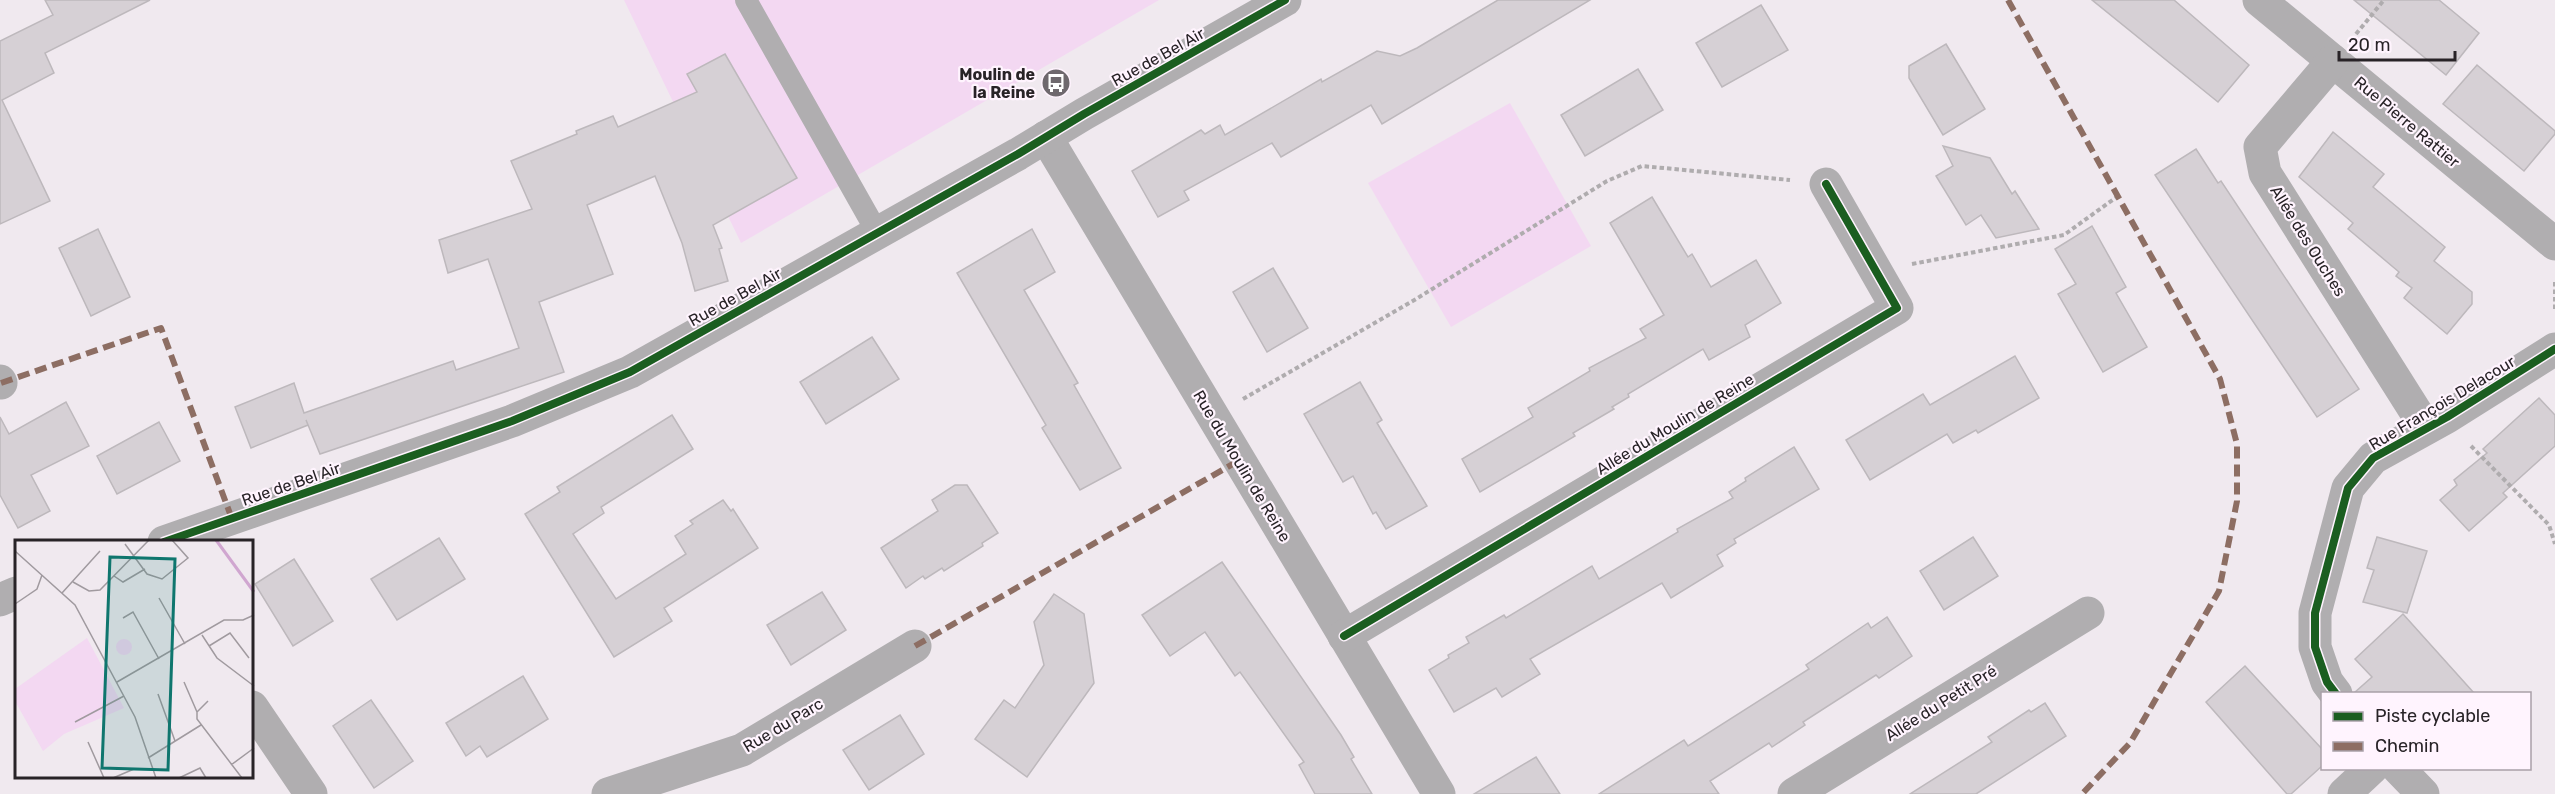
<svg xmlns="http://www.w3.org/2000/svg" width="2555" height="794" viewBox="0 0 2555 794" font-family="Rubik,sans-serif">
  <rect width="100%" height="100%" fill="#f0e9ef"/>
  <g fill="#f3d8f2">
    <polygon points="624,0 1159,0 741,243"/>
    <polygon points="1510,103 1591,246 1451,327 1368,183"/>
  </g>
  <g fill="#d6d0d5" stroke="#bdb8bc" stroke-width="1.5">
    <polygon points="45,0 150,0 45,53 54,73 2,100 50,201 0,224 0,41 53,15"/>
    <polygon points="1498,0 1590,0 1382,124 1371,105 1281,157 1272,143 1184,191 1189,200 1158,217 1132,171 1201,130 1205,134 1220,125 1225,135 1321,79 1322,82 1377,51 1400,56 1417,48"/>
    <polygon points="2092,0 2174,0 2249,65 2218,102"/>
    <polygon points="2354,0 2439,0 2479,33 2446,75"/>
    <polygon points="1761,5 1788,50 1722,87 1696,43"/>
    <polygon points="1946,44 1985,109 1943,135 1909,78 1909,66"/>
    <polygon points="725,54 797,178 713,225 722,248 719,249 728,281 695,291 682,243 655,176 587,205 613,274 539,302 564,372 320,454 306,420 308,425 251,448 235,407 294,383 304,413 453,361 456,370 519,348 488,259 448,273 439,240 532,209 511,161 577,134 576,131 613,116 618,127 697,92 687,74"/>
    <polygon points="2477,65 2555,131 2555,134 2524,171 2443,104"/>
    <polygon points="1638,69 1663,110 1585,156 1561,115"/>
    <polygon points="2333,132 2384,174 2373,187 2445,247 2434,261 2472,292 2472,304 2447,334 2404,298 2412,288 2396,276 2399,272 2348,229 2353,223 2299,177"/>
    <polygon points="1943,146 1990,158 2012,194 2015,191 2039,229 1996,238 1981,215 1966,225 1936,176 1953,166"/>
    <polygon points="2196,149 2218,183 2221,181 2359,389 2317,417 2155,175"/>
    <polygon points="1652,197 1688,257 1692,254 1711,287 1756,260 1781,303 1745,325 1750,337 1709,360 1703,349 1628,394 1629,397 1612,407 1614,409 1573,433 1575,436 1480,492 1462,459 1533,417 1528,408 1590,371 1589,368 1646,338 1640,329 1664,315 1610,223"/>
    <polygon points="2092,226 2126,287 2116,293 2147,347 2103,372 2058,294 2076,284 2055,249"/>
    <polygon points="98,229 130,297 91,316 59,248"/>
    <polygon points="1032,229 1055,272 1024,290 1078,383 1074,385 1121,468 1080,490 1042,428 1046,425 957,273"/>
    <polygon points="1273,268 1308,328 1267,352 1233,292"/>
    <polygon points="872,337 899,379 826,424 800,382"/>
    <polygon points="2015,356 2039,398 1978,433 1976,430 1953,443 1947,434 1870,480 1846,440 1923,394 1930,405"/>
    <polygon points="1360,382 1382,420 1377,423 1427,506 1386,529 1376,512 1373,514 1353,476 1343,482 1304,414"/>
    <polygon points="2539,398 2555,415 2555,446 2503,493 2507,497 2469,531 2440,500 2457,485 2454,480 2487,453 2483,449"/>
    <polygon points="66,402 89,446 31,475 50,511 18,528 0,495 0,417 9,434"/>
    <polygon points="672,415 693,449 601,507 604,513 573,534 616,599 686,554 675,536 693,524 690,521 723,500 731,511 733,509 758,548 664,608 672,621 614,657 525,514 560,492 557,487"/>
    <polygon points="159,422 180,461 117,494 97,456"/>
    <polygon points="1794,447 1819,489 1734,539 1736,543 1717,555 1723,566 1671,598 1662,583 1530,659 1540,674 1502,697 1496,688 1454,712 1429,670 1449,658 1448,655 1469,643 1466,637 1504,615 1506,618 1592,566 1599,579 1678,532 1677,529 1733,498 1729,492 1746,481 1745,478"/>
    <polygon points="955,485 967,485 998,533 982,543 983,546 944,571 942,568 925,579 923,576 906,588 881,548 938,511 932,500"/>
    <polygon points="1973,537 1998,576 1944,610 1920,571"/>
    <polygon points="2377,537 2427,551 2407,613 2363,602 2374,570 2367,568"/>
    <polygon points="439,538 465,579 397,620 371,579"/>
    <polygon points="294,559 333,621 293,646 255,584"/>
    <polygon points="1222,562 1341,735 1354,757 1351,759 1372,794 1315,794 1299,765 1304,762 1240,672 1235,676 1205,632 1170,656 1142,615"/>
    <polygon points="822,592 846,630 791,665 767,625"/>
    <polygon points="1054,594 1084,614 1094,683 1027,777 975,739 1004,700 1015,708 1044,665 1034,622"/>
    <polygon points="2403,614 2474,693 2354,693 2372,677 2355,659"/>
    <polygon points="1887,617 1912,656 1879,678 1876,675 1803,722 1805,725 1772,747 1769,743 1710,781 1719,794 1599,794 1684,740 1688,746 1809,669 1806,665 1868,623 1871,628"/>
    <polygon points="2245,666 2322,749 2322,766 2291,794 2287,794 2206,702"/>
    <polygon points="523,676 548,719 487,757 480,746 466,756 446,723"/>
    <polygon points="371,700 413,761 374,788 333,726"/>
    <polygon points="2045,703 2066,736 1976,794 1910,794 1992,742 1988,737 2029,710 2031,712"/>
    <polygon points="900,715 924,754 869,790 843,750"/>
    <polygon points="1536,757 1560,794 1474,794"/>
  </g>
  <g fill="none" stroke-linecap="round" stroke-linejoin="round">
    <g stroke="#afacae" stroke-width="4" stroke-dasharray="4.5 3" stroke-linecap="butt">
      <polyline points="2356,34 2384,0"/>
      <polyline points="1912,264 2064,235 2118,196"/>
      <polyline points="2555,282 2555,310"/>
      <polyline points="1243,399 1416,299 1607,181 1642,166 1790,180"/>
      <polyline points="2471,446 2549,525 2555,544"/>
    </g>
    <polyline stroke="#b0aeb0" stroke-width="22" points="746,0 877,232"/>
    <g stroke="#b0aeb0" stroke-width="33">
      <polyline points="2259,0 2555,244"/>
      <polyline points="2333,61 2260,147 2265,173 2426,428"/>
      <polyline points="1046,137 1439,794"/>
      <polyline points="0,381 1,383"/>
      <polyline points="164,542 512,421 630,372 1018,154 1084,114 1285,0"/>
      <polyline points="0,600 16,593"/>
      <polyline points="1344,636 1897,308 1826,184"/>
      <polyline points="2336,694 2327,682 2315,647 2315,613 2348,488 2373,458 2447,417 2555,349"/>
      <polyline points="252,707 311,794"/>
      <polyline points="2398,768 2423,794"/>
      <polyline points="608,794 742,750 915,646"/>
      <polyline points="1794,794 2088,613"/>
      <polyline points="2344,794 2372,768"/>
    </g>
    <g stroke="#8d6e63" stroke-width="6" stroke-dasharray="12 6" stroke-linecap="butt">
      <polyline points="2008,0 2220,379 2237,444 2237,501 2219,591 2130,743 2082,794"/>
      <polyline points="1,383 161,328 232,519"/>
      <polyline points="915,646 1238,461"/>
    </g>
    <g stroke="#fff4fe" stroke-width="11">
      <g id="cycleway">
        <polyline points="164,542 512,421 630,372 1018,154 1084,114 1285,0"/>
        <polyline points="1344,636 1897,308 1826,184"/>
        <polyline points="2336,694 2327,682 2315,647 2315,613 2348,488 2373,458 2447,417 2555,349"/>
      </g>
    </g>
    <use href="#cycleway" stroke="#1b5e20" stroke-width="8"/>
  </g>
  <defs>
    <g id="bus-disc" transform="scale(1.5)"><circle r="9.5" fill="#6e686d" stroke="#fff4fe"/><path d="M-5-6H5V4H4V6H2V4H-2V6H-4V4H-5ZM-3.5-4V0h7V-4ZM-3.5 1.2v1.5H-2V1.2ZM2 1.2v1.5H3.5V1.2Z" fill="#fff"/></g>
  </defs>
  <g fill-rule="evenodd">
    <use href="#bus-disc" x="1056" y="83"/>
  </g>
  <g text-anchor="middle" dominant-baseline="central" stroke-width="4.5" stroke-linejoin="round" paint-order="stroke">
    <g font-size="16" fill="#282327" stroke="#fff4fe">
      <text transform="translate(1158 57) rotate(-29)">Rue de Bel Air</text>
      <text transform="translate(2407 122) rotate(40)">Rue Pierre Rattier</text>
      <text transform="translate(2308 241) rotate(58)">Allée des Ouches</text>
      <text transform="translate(735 297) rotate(-29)">Rue de Bel Air</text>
      <text transform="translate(2442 403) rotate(-31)">Rue François Delacour</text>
      <text transform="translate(1675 424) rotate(-31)">Allée du Moulin de Reine</text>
      <text transform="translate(1242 466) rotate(59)">Rue du Moulin de Reine</text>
      <text transform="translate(291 484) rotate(-19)">Rue de Bel Air</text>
      <text transform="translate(1941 703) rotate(-32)">Allée du Petit Pré</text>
      <text transform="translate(783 725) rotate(-31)">Rue du Parc</text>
    </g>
    <g font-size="16" font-weight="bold" fill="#282327" stroke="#fff4fe" text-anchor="end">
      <text x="1035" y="74">Moulin de<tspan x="1035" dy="18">la Reine</tspan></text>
    </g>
  </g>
  <g transform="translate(15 540)">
    <rect width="238" height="238" fill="#f0e9ef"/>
    <path d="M72 98 109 168 49 194 28 211 0 161V149ZM101 107a8 8 0 1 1 16 0a8 8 0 1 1-16 0Z" fill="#f3d8f2"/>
    <path fill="none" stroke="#d0a6d0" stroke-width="3" d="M201 0 239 52"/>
    <path fill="none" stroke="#a09a9f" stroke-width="1.5" d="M110 4 132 34 147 39 173 18 157 0M0 11 60 65 120 177 141 238M99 36 108 42 130 29M58 42 74 51 85 50 134 0M47 53 85 11M144 58 170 104M0 64 22 49 27 35M108 78 118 72 144 119M187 95 202 118 239 146M194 106 215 93 234 118M102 142 209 80H228L239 75M169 142 182 172M143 154 160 201M193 161 182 172V179L227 238M60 182 109 156M73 202 89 238M133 218 186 185M216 225 239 208M98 238 119 229M164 238 185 228 191 238"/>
    <path fill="#0f766e" fill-opacity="0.15" stroke="#0f766e" stroke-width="3" d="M95 17 160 19 153 230 87 228Z"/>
    <rect width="238" height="238" fill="none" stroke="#282327" stroke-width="3"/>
  </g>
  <rect x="2321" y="692" width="210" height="78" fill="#fff4fe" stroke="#a9a0a8" stroke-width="1.5"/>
  <rect x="2333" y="712" width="30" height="9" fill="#1b5e20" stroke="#a9a0a8" stroke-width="1.5"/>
  <text x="2375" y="722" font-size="18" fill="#282327">Piste cyclable</text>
  <rect x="2333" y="742" width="30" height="9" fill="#8d6e63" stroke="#a9a0a8" stroke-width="1.5"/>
  <text x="2375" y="752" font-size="18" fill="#282327">Chemin</text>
  <path d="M2339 51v9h116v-9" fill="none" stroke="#282327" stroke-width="3"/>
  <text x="2348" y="51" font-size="18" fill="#282327" stroke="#fff4fe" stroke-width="4.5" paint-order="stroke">20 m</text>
</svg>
